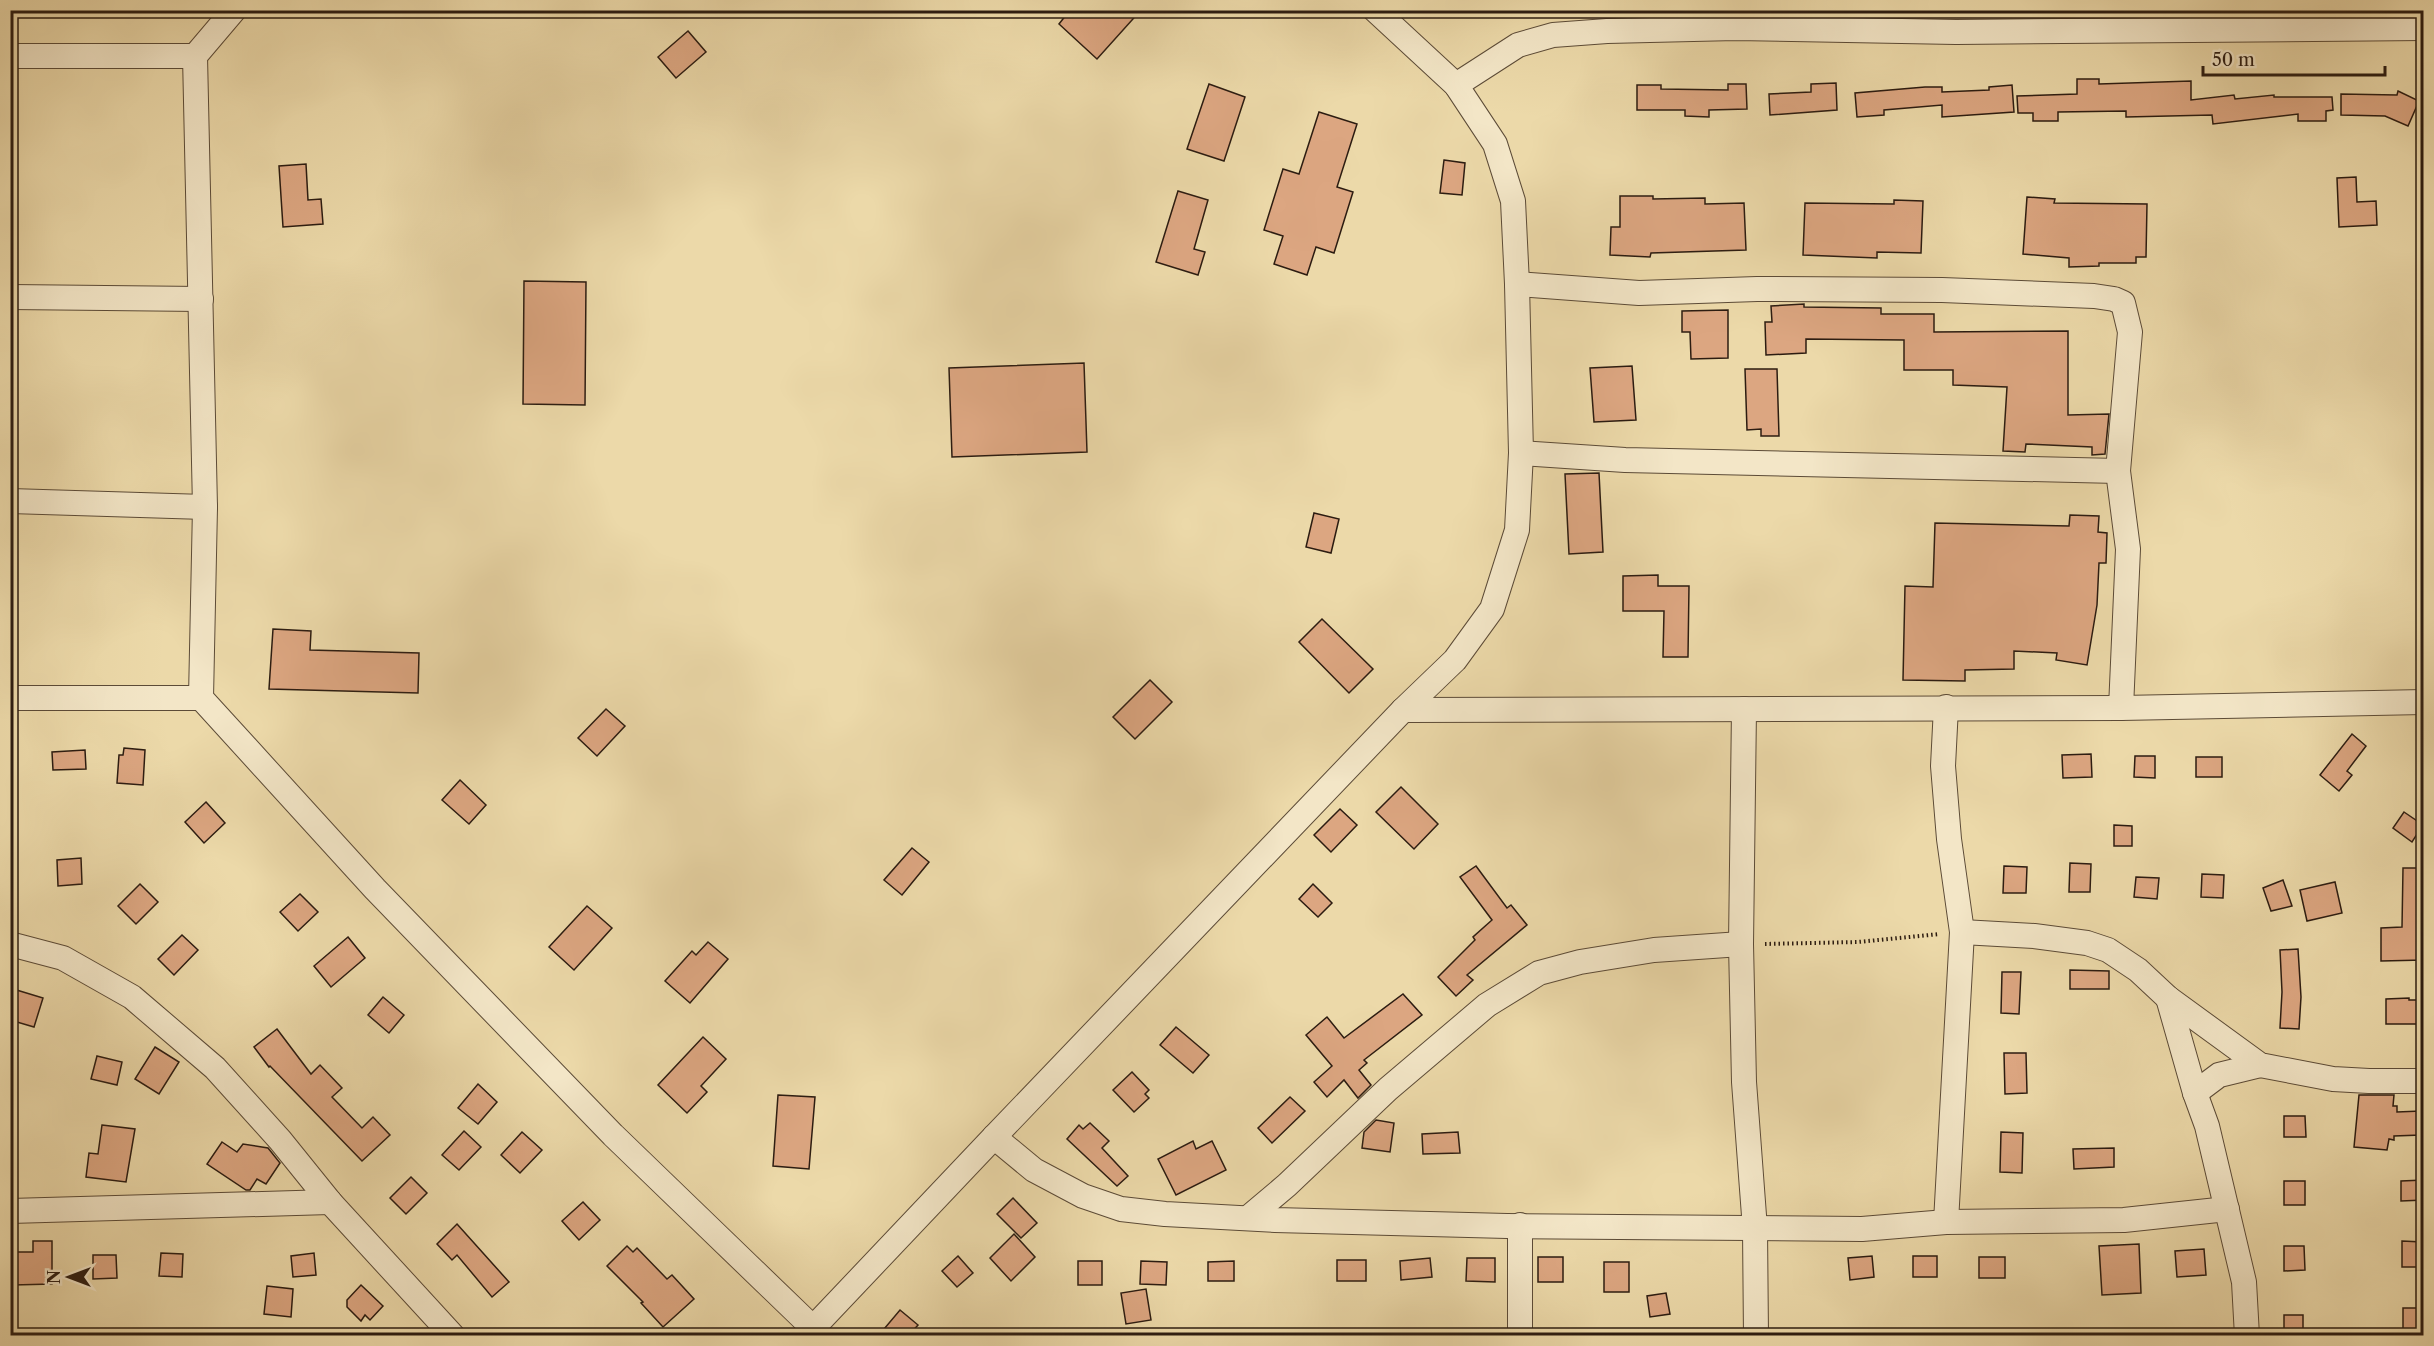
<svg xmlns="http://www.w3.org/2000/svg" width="2434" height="1346" viewBox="0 0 2434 1346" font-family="'Libre Caslon Text',serif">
  <rect width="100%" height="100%" fill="#ecd9a9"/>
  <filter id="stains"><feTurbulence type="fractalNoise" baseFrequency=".00333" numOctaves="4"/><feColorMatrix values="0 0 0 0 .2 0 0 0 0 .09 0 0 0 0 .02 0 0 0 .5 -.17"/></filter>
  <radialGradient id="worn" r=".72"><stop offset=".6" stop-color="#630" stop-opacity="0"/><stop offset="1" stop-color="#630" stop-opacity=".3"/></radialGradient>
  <g fill="#dca681" stroke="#2c1c11" stroke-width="1.5">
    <polygon points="1070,10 1141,10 1097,59 1059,24"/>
    <polygon points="688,31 706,52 676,78 658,57"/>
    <polygon points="2077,79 2099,79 2099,84 2191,81 2191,100 2234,95 2235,99 2274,95 2274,97 2332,97 2333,110 2326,111 2326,121 2298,121 2298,114 2213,124 2212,115 2126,117 2126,111 2058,112 2058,121 2033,121 2033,113 2018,113 2017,96 2077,94"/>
    <polygon points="1836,83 1837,110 1770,115 1769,94 1811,92 1811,84"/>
    <polygon points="1209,84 1245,97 1224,161 1187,149"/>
    <polygon points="1728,84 1746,84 1747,109 1709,110 1709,117 1685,116 1685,110 1637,110 1637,85 1661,85 1661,89 1728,90"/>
    <polygon points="2012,85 2014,112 1942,117 1942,105 1884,110 1884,115 1857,117 1855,93 1925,87 1942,87 1942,92 1989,90 1989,87"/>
    <polygon points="2398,91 2419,101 2408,126 2385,116 2341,115 2341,94 2397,95"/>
    <polygon points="1319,112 1357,124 1337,187 1353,192 1334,253 1316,247 1307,275 1274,264 1283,236 1264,230 1283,169 1299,174"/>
    <polygon points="1444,160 1465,163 1462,195 1440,193"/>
    <polygon points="306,164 308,200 321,199 323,224 283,227 279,166"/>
    <polygon points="2356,177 2357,202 2376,201 2377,225 2339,227 2337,178"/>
    <polygon points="1178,191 1208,200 1194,249 1205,252 1198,275 1156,262"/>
    <polygon points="1620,196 1653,196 1653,199 1705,198 1705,204 1744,203 1746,250 1651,253 1650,257 1610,255 1611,227 1620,227"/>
    <polygon points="2027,197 2055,199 2054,203 2147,204 2146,257 2136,257 2136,263 2099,263 2099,266 2069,267 2069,258 2023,254"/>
    <polygon points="1894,200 1923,201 1921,253 1877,252 1877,258 1803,255 1805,203 1894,204"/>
    <polygon points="524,281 586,282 585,405 523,404"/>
    <polygon points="1804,304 1804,307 1881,308 1881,314 1934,314 1934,332 2068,331 2068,415 2109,414 2105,454 2092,455 2092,447 2026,444 2025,452 2003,451 2007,387 1953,385 1953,370 1904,370 1904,340 1806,339 1806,353 1766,355 1765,322 1772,322 1771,306"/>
    <polygon points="1728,310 1728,358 1691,359 1690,332 1682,332 1682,311"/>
    <polygon points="1084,363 1087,452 952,457 949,368"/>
    <polygon points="1632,366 1636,420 1594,422 1590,368"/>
    <polygon points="1745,369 1777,369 1779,436 1761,436 1761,429 1747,430"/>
    <polygon points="1599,473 1603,552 1569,554 1565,474"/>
    <polygon points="1314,513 1339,519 1331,553 1306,547"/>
    <polygon points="2070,515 2099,516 2098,532 2107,533 2106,563 2099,563 2097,605 2087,665 2056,660 2057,653 2014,651 2014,669 1965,670 1965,681 1903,680 1905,586 1933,587 1935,523 2069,526"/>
    <polygon points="1658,575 1658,586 1689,586 1688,657 1663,657 1664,611 1623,611 1623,576"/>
    <polygon points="1322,619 1373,669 1349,693 1299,642"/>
    <polygon points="273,629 311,631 310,650 419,653 418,693 269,689"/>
    <polygon points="1150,680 1172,702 1135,739 1113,717"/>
    <polygon points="606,709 625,726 597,756 578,738"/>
    <polygon points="2352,734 2366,746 2347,771 2352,775 2339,791 2320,775"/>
    <polygon points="124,748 145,750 143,785 117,783 119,755 123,755"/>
    <polygon points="85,750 86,769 53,770 52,752"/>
    <polygon points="2091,754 2092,777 2063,778 2062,755"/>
    <polygon points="2135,756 2155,756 2155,778 2134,777"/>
    <rect x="2196" y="757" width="26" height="20"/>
    <polygon points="460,780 486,805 469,824 442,800"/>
    <polygon points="1401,787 1438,824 1414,849 1376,812"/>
    <polygon points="206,802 225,823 204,843 185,822"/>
    <polygon points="1340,809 1357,825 1331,852 1314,835"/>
    <polygon points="2404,812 2423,825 2412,842 2393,828"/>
    <polygon points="2114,825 2132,826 2132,846 2114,846"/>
    <polygon points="912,848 929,862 902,895 884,880"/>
    <polygon points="81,858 82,884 58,886 57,860"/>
    <polygon points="2070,863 2091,864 2090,892 2069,892"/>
    <polygon points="1476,866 1507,908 1511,905 1527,925 1467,975 1473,980 1456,996 1438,977 1475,940 1473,937 1492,920 1460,877"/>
    <polygon points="2004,866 2027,867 2026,893 2003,893"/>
    <polygon points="2403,868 2424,868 2424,960 2381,961 2381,928 2402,927"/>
    <polygon points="2202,874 2224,875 2223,898 2201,897"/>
    <polygon points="2136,877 2159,878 2157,899 2134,897"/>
    <polygon points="2283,880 2292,906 2271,911 2263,888"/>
    <polygon points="2335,882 2342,913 2307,921 2300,890"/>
    <polygon points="140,884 158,902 136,924 118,906"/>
    <polygon points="1313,884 1332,903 1318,917 1299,899"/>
    <polygon points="300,894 318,912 298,931 280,912"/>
    <polygon points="587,906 612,928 574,970 549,947"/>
    <polygon points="182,935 198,950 174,975 158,959"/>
    <polygon points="348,937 365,958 331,987 314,966"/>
    <polygon points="708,942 728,959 690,1003 665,981 692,951 696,955"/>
    <polygon points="2298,949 2301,997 2299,1029 2280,1028 2282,992 2280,950"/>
    <polygon points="2070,970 2109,971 2109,989 2070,989"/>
    <polygon points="2002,972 2021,972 2019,1014 2001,1013"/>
    <polygon points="10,988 43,998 34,1027 10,1020"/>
    <polygon points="1403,994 1422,1015 1364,1060 1367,1063 1359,1070 1371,1085 1358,1098 1344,1080 1327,1097 1314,1082 1332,1066 1306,1035 1327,1017 1344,1038"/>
    <polygon points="383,997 404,1015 389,1033 368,1015"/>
    <polygon points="2409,998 2409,1000 2423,1000 2423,1024 2386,1024 2386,999"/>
    <polygon points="1176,1027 1209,1055 1193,1073 1160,1045"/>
    <polygon points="277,1029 311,1074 320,1065 342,1088 332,1097 362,1128 373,1117 390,1135 362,1161 270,1066 269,1067 254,1047"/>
    <polygon points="703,1037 726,1059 701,1086 707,1092 687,1113 658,1085"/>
    <polygon points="155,1047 179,1062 159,1094 135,1079"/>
    <polygon points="2004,1053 2026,1053 2027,1093 2005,1094"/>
    <polygon points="97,1056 122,1062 117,1085 91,1079"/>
    <polygon points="1132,1072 1149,1090 1145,1094 1149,1098 1134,1112 1113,1090"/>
    <polygon points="478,1084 497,1102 478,1124 458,1108"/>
    <polygon points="778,1095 815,1097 809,1169 773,1166"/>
    <polygon points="2359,1095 2394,1095 2393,1106 2397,1106 2397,1112 2421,1111 2421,1135 2394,1136 2394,1140 2389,1139 2387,1150 2354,1147"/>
    <polygon points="1290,1097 1305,1111 1272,1143 1258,1128"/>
    <polygon points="2284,1116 2305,1116 2306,1137 2284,1137"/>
    <polygon points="1376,1120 1394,1123 1390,1152 1362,1148 1364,1132"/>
    <polygon points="1090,1123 1109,1141 1102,1148 1128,1176 1117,1186 1067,1139 1079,1125 1083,1129"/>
    <polygon points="102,1125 135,1129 126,1182 86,1177 89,1153 98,1154"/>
    <polygon points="464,1131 481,1147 459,1170 442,1155"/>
    <polygon points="522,1132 542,1150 520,1173 501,1155"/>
    <polygon points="1458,1132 1460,1153 1423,1154 1422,1134"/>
    <polygon points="2001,1132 2023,1133 2022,1173 2000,1172"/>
    <polygon points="1193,1141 1196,1149 1212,1141 1226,1170 1176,1195 1158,1159"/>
    <polygon points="222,1142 237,1152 243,1144 268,1148 280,1163 266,1184 257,1179 250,1190 246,1190 207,1164"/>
    <polygon points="2114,1148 2114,1167 2074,1169 2073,1149"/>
    <polygon points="411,1177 427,1193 406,1214 390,1198"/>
    <polygon points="2424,1180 2424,1200 2401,1201 2401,1181"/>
    <rect x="2284" y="1181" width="21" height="24"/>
    <polygon points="1013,1198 1037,1223 1021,1238 997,1214"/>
    <polygon points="583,1202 600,1220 579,1240 562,1221"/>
    <polygon points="457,1224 509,1282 492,1297 457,1255 452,1260 437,1244"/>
    <polygon points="1014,1234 1035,1257 1011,1281 990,1258"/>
    <polygon points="33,1241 52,1241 52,1284 13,1285 13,1252 33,1252"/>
    <polygon points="2402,1241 2422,1242 2422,1267 2402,1267"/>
    <polygon points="2139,1244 2141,1293 2102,1295 2099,1246"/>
    <polygon points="627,1246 633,1252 637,1248 667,1279 672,1275 694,1299 663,1327 641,1303 643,1302 607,1266"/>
    <polygon points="2284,1246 2304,1246 2305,1270 2284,1271"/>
    <polygon points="2204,1249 2206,1275 2177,1277 2175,1251"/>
    <polygon points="161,1253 183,1254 182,1277 159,1276"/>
    <polygon points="314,1253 316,1275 293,1277 291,1256"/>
    <polygon points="93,1255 116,1255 117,1278 93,1279"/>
    <polygon points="958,1256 973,1273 957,1287 942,1271"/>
    <polygon points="1872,1256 1874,1277 1850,1280 1848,1258"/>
    <rect x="1913" y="1256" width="24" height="21"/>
    <rect x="1538" y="1257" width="25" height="25"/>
    <rect x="1979" y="1257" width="26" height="21"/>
    <polygon points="1430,1258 1432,1277 1401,1280 1400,1261"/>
    <polygon points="1467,1258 1495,1258 1495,1282 1466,1281"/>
    <rect x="1337" y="1260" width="29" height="21"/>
    <rect x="1078" y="1261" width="24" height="24"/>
    <polygon points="1141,1261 1167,1262 1166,1285 1140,1284"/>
    <polygon points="1234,1261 1234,1281 1208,1281 1208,1262"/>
    <rect x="1604" y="1262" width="25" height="30"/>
    <polygon points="361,1285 383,1306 370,1320 365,1315 361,1321 347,1307 347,1300"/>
    <polygon points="267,1286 293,1289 291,1317 264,1314"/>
    <polygon points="1146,1289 1151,1320 1126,1324 1121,1293"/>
    <polygon points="1666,1293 1670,1314 1650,1317 1647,1296"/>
    <rect x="2403" y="1308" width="19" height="24"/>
    <polygon points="900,1310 918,1325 909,1335 879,1335"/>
    <rect x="2284" y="1315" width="19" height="20"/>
  </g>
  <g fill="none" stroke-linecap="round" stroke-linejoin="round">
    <g stroke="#5c4b37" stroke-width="26">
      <g id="street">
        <polyline points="234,10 195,56 205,507 201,698 375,889 613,1135 813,1328"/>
        <polyline points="10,56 195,56"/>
        <polyline points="1456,85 1518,45 1553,35 1607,31 1736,28 1956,32 2424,28"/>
        <polyline points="1517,284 1639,293 1757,289 1942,290 2094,296 2114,299 2123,303 2130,332 2118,471 2128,549 2121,708"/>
        <polyline points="10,297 201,299"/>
        <polyline points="1521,453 1625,460 2118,471"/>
        <polyline points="10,501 205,507"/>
        <polyline points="10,698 201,698"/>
        <polyline points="1946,707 1943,766 1949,839 1962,932 1946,1222"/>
        <polyline points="1744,709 1741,944 1744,1082 1755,1229 1756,1336"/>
        <polyline points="1403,710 2121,708 2424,702"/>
        <polyline points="1962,932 2034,936 2087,943 2108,950 2138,970 2168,998 2260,1065 2333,1079 2369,1081 2424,1081"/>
        <polyline points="10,944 63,958 132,997 215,1068 280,1140 330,1202 453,1336"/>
        <polyline points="2168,998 2195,1093 2207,1126 2244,1282 2247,1336"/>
        <polyline points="2195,1093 2219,1075 2260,1065"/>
        <polyline points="994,1137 1034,1170 1083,1196 1121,1209 1165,1214 1275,1220 1507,1226 1862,1229 1946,1222 2124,1220 2227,1209"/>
        <polyline points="10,1211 330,1202"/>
        <polyline points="1248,1218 1287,1185 1388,1089 1487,1005 1539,973 1580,962 1654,950 1741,944"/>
        <polyline points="1520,1225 1520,1336"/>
        <polyline points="813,1336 813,1328 994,1137 1403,710 1455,660 1492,609 1517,530 1521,453 1517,284 1513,201 1495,144 1456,85 1375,10"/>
      </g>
    </g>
    <polyline stroke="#2c1c11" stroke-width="4" stroke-dasharray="1.5 3" stroke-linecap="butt" points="1765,944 1858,942 1940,934"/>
    <use href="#street" stroke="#f3e6c7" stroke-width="24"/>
  </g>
  <rect width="2434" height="1346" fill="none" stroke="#ecd9a9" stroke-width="36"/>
  <rect x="12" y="12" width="2410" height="1322" fill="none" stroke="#2c1c11" stroke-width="3"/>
  <rect x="18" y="18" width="2398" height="1310" fill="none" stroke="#2c1c11" stroke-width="1.5"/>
  <g transform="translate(69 1277) rotate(270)" stroke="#f3e6c7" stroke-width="4.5" paint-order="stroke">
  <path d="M0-4.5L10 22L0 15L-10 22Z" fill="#2c1c11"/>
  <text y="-9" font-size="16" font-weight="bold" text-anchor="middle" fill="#2c1c11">N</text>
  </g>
  <path d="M2203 66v9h182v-9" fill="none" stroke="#2c1c11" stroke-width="3"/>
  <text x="2212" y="66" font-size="18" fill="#2c1c11" stroke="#f3e6c7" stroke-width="4.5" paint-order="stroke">50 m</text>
  <rect width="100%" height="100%" filter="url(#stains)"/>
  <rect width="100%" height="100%" fill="url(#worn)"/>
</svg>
